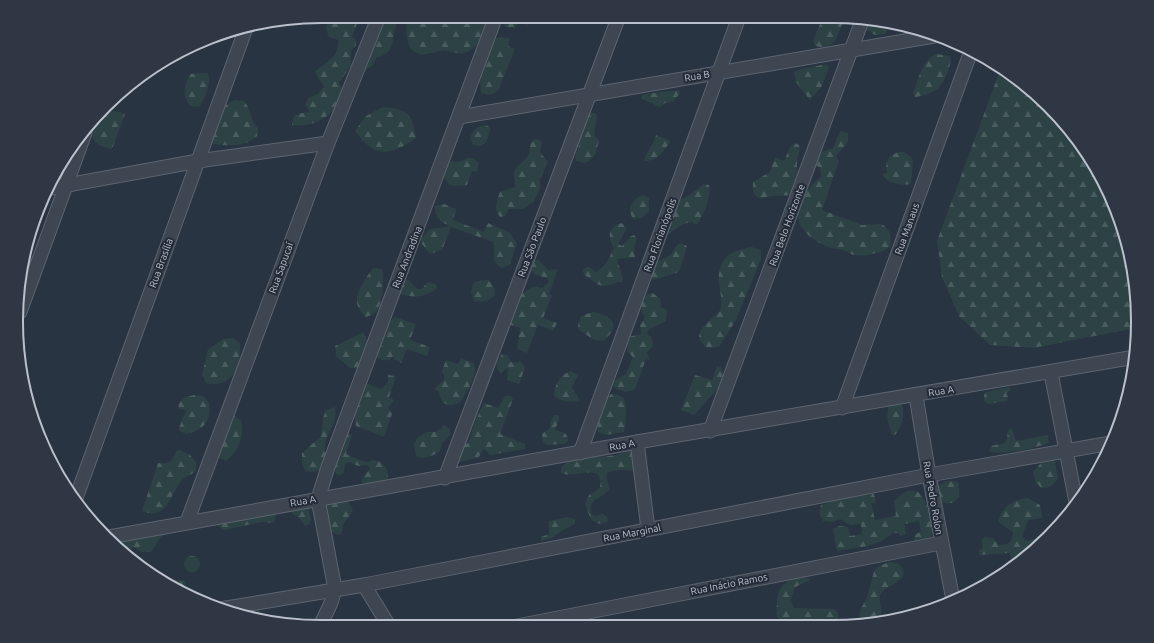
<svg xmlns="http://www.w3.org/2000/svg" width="1154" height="643" viewBox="0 0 1154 643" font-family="Ubuntu,sans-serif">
  <defs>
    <pattern id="forest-firs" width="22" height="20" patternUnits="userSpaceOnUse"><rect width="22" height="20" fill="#2c4244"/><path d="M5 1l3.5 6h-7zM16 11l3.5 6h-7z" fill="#495c5e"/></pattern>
  </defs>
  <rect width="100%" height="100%" fill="#293442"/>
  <g fill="url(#forest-firs)">
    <path d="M328 16H360L352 37 356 40V45L351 51V65L339 83C344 90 343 94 340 101 331 118 311 128 292 125 293 112 299 114 310 112L305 105 309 97 318 94 324 87 315 72C326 61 340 57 338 40L329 37 326 29Z"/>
    <path d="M389 16H486C486 32 477 56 457 53 451 53 447 49 440 51 431 52 422 58 413 51 406 45 407 33 406 24H397C389 40 399 51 376 58L372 66 366 69 364 59 385 18Z"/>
    <polygon points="504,16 528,16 530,17 528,25 518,21 515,28 505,27"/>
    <path d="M823 17H846C837 30 839 52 815 46L813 41Z"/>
    <polygon points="865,19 893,23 885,34 875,35 867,30"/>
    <path d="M501 37 510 38 508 46 515 49 498 91 490 95 481 93C478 74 486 56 492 39Z"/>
    <path d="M936 54 950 56C953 64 943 86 936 90 931 93 920 97 915 97L913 93C919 78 921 62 936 54Z"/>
    <polygon points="826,64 829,67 822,86 810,100 796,82 794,72 798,70"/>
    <path d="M1001 68C1012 76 1025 83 1035 93 1100 156 1140 236 1136 328L1033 348 990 345 959 316 942 277 937 241Z"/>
    <path d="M200 73H208C211 85 206 96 199 107L190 106C182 95 183 85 191 74Z"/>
    <polygon points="679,90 680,93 673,102 665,103 660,107 642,99 641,96 645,94"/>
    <path d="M235 100 244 101C251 109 250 121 258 128L257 136C246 147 228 146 214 144L211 141C215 127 219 104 235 100Z"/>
    <path d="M383 107C408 109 412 114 416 138 390 156 375 159 355 131L366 116Z"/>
    <path d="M115 111 125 114 112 149C84 144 90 128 105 112Z"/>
    <polygon points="591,113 595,113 597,116 594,134 599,141 595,155 589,161 585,163 576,161 575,157 579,145 577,136 586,115"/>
    <path d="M486 125 491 128 486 143 480 146 473 145 470 138C473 130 477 126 486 125Z"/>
    <path d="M840 131 848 133V142L836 156 839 161 822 210 862 225 882 224C891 231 892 236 890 247 881 253 865 257 854 255 851 255 849 252 846 251 840 249 834 249 828 247 788 230 789 202 821 177L820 168 813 163 816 154 833 148Z"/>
    <path d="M656 135 669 140 670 142C664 151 657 162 644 161 646 152 654 144 656 135Z"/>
    <path d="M535 139 542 141 540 152 548 162 540 179V189L534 201 523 209H509L505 216 500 217C493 209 497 200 500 192L515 187C516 182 513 178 514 174 516 164 526 162 529 153 531 147 528 143 535 139Z"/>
    <path d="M795 143 799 145C801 152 797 157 797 163 796 173 804 179 795 191 791 197 781 195 774 196 760 198 752 202 753 182L770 172 775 157 784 161 790 147Z"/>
    <path d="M904 152 911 157 913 161 911 184C900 186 888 184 882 174L887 173C884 160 890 152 904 152Z"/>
    <polygon points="467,158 472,158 479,162 477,172 472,171 467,185 458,186 449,185 444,177 450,161 459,162"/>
    <path d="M704 184 709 185C712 193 703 219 696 225L692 222C680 223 674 232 663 237L670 216 680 200 688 196Z"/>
    <polygon points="644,195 649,198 649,211 642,218 633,219 631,215 630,206 637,198"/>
    <path d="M444 204 456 209 453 220 484 232 488 223 509 232 517 243 510 264 502 268C490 263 496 252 493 242L451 227 442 250 430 254 422 244 421 239 430 229 448 227 449 225C441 224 434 215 435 206Z"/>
    <path d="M622 223 627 228 618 244 622 246 631 236 635 235 637 239 634 248 635 257 617 259C618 267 623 272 623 281 619 283 616 282 613 284 598 290 597 282 584 275L583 270 587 267 591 268 595 272C604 270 610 256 614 248 607 238 608 226 622 223Z"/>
    <path d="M681 243 687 246 679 272 654 280 651 278 656 261C667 259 672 255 677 245Z"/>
    <path d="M752 247 761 250V259L736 320 719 347 709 348C685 336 711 320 720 311 723 302 720 292 719 283 717 257 731 251 752 247Z"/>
    <path d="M539 260 548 270 558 269 549 294 552 295 543 318 557 323 553 331 538 325 527 353 517 349 520 328 511 325 509 321 516 296C527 294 529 283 542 288L549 282 547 278 534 274 532 270 534 261Z"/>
    <path d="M373 268 382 269C384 280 384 304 375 313 373 315 368 316 366 317 347 301 362 284 373 268Z"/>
    <path d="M409 280 417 289H422L428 282 436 284 437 288C423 299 413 298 396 293L399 281Z"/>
    <path d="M488 280C493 284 496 289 495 295 490 301 481 303 474 301L471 292 473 283 477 281Z"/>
    <path d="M653 293 660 299 661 307 667 310 666 321 649 329 647 333 652 338 653 346 647 352 649 360 646 359 635 389C628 393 618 392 613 386L614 381 626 374 633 357 627 351 628 337 641 334 640 325 645 318 641 310 642 301 648 294Z"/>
    <path d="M593 312C614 316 621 326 603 341L594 340 579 330 578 325 581 316Z"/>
    <path d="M395 317 416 324 410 340 430 347 427 356 407 349 401 363 394 359 393 356 390 360C382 361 378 359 374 353L382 329Z"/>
    <path d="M363 332C372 345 365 356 359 368H350L336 356 335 346Z"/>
    <path d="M233 338 240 343C242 366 232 389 206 383L202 375 208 349 224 339Z"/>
    <polygon points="502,354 507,355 512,363 521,361 525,368 519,384 507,380 508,368 501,373 498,370 496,364"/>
    <path d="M461 358 474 363C479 374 467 391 461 401 451 410 439 404 439 391L434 389 445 379 442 371 446 360 458 364Z"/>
    <polygon points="717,366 721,367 724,375 722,384 694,415 681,410 695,375 712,380"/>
    <path d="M571 371 578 375 572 387 580 401C571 402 560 403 554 395 554 385 561 374 571 371Z"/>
    <polygon points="388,375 396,376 389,397 394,400 388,408 391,411 392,414 384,437 356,426 354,415 364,386 368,384 381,389 388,382"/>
    <polygon points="1010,387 1010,391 1006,393 1008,397 1007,401 988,404 984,400 984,395 986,392"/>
    <path d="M611 394H616L624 398C627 404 626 425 624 432L606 435 598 432C596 419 601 403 611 394Z"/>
    <path d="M194 395 203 396 209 403C211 421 205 430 186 434L178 430 186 411 178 408 179 403 185 397Z"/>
    <polygon points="505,396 511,396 513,399 500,434 525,444 525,449 490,455 484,449 478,458 459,462 462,447 469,442 474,424 484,403 498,408"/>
    <path d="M898 402 902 405C905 415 902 427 895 435L892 434C888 424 885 414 890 404Z"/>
    <path d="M335 407C339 429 318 437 327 458 322 469 318 474 305 471L302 462V453L321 436 323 418 326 410Z"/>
    <path d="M554 415H559V419L555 430C562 432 568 432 568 441L565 444 547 445 543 443 542 434 550 428V423Z"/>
    <path d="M234 416 241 420C245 436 239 450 226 461L218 457 227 425Z"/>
    <path d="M444 426 450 429V435L442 443 440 451C433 456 424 460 416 456L414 445 417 438 426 432H435Z"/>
    <path d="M1012 429 1016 441 1047 435 1049 443C1036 448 1001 456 989 451L991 446 1004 443 1007 439 1008 430Z"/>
    <path d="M347 433 352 435 346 454C352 456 360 461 367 462 369 462 371 460 373 460 382 460 391 470 387 480L364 484 361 481 370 468 367 465 358 466 349 462 345 464 344 473 340 475 336 474 334 460Z"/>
    <path d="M180 450 190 455 196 462V471C192 475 185 476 182 480 170 493 168 522 142 511L158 463C170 464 172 462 176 451Z"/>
    <path d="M634 450 637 475 634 471C626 470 614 469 607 473 605 480 610 484 609 490 601 499 589 498 591 513L594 516 603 514 607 517 608 521C593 530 588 514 585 503L589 495 600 488C604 460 576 480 561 473 559 455 597 458 609 456 618 455 625 452 634 450Z"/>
    <polygon points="1051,459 1055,461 1058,479 1050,487 1041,488 1035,481 1033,472 1042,462"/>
    <polygon points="947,481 956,481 959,483 959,497 953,503 944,503 938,496 936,487"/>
    <path d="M906 491C911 491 915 490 919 493 926 497 936 530 931 537 927 542 921 541 916 542L914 540 915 535 921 531 919 521 904 524 906 534 901 536 898 533H893L882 541 868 546 837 551 833 529 839 526 848 527 850 536 862 534 861 524 850 525 840 519 832 522 823 521 819 514 821 505 851 496 872 493 874 494 876 503H871L875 520 896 516 894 501Z"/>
    <path d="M1028 498 1040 505 1042 518 1028 520 1022 536 1026 541 1038 538V546L1009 570 1008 561 1012 559 1009 553 980 555 979 551 983 547 981 540 985 537 993 538 999 545C1009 545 1013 541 1013 532L998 522C1002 507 1013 499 1028 498Z"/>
    <polygon points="346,499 353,510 343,525 342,534 338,535 330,531 325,506 328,501"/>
    <polygon points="308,506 311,520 309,524 305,526 300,519 289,511"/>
    <polygon points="270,511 276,515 274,523 261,522 225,530 218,526 219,521"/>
    <polygon points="567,517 575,519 575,524 563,530 552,538 541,541 541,537 549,534 549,521"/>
    <polygon points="173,530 161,537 151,552 142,552 134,547 126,551 117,544"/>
    <circle cx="192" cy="564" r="8"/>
    <path d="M889 562 898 563C917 582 882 584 880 596 879 604 883 611 881 619 875 626 867 624 859 624L860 610 867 598 874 571 877 567Z"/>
    <polygon points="167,577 175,581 184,580 190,596 169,586 162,581 163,578"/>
    <path d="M804 577 811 580 795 587 791 600 794 608 835 609 838 613V625H787L777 617C776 612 777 607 777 601 778 584 788 580 804 577Z"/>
    <polygon points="251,608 259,610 266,619 227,612"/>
  </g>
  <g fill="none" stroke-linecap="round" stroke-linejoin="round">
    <g stroke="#5c646f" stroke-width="15">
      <g id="street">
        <polyline points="459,117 934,36"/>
        <polyline points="51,188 198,161 328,143"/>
        <polyline points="20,312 85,133"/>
        <polyline points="1051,373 1076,502"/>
        <polyline points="916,396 929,475 953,600"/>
        <polyline points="842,408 971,51"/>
        <polyline points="710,431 863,18"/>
        <polyline points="637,442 648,529"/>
        <polyline points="580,453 739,17"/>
        <polyline points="445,478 619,16"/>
        <polyline points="76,498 246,28"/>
        <polyline points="187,522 328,143 379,16"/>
        <polyline points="109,537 637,442 1135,357"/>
        <polyline points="364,585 389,626"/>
        <polyline points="220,609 364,585 929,475 1111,443"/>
        <polyline points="320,626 331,603 335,589 318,499 328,467 496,16"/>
        <polyline points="517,626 941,543"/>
      </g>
    </g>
    <use href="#street" stroke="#3e4652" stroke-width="13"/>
  </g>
  <g text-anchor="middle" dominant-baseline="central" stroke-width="4" stroke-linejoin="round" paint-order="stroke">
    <g font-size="10" fill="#bbc1cc" stroke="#222b37">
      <text transform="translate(697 76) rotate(-10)">Rua B</text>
      <text transform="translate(787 225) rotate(-70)">Rua Belo Horizonte</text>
      <text transform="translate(907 229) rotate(-70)">Rua Manaus</text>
      <text transform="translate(660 235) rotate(-70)">Rua Florianópolis</text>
      <text transform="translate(532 247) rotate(-69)">Rua São Paulo</text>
      <text transform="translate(407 257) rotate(-69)">Rua Andradina</text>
      <text transform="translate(161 263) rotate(-70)">Rua Brasília</text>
      <text transform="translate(281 268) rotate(-70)">Rua Sapucaí</text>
      <text transform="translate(941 391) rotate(-9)">Rua A</text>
      <text transform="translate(622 445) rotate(-11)">Rua A</text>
      <text transform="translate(933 498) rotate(80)">Rua Pedro Rolon</text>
      <text transform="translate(303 501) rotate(-10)">Rua A</text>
      <text transform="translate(632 533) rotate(-11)">Rua Marginal</text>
      <text transform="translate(729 584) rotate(-11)">Rua Inácio Ramos</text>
    </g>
  </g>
  <path d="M0 0H1154V643H0ZM321 23H833A298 298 0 0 1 1131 321V322A298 298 0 0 1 833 620H321A298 298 0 0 1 23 322V321A298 298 0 0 1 321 23Z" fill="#2e3743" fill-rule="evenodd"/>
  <path fill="none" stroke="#bbc1cc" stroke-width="2" d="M321 23H833A298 298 0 0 1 1131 321V322A298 298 0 0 1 833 620H321A298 298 0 0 1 23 322V321A298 298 0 0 1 321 23Z"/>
</svg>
